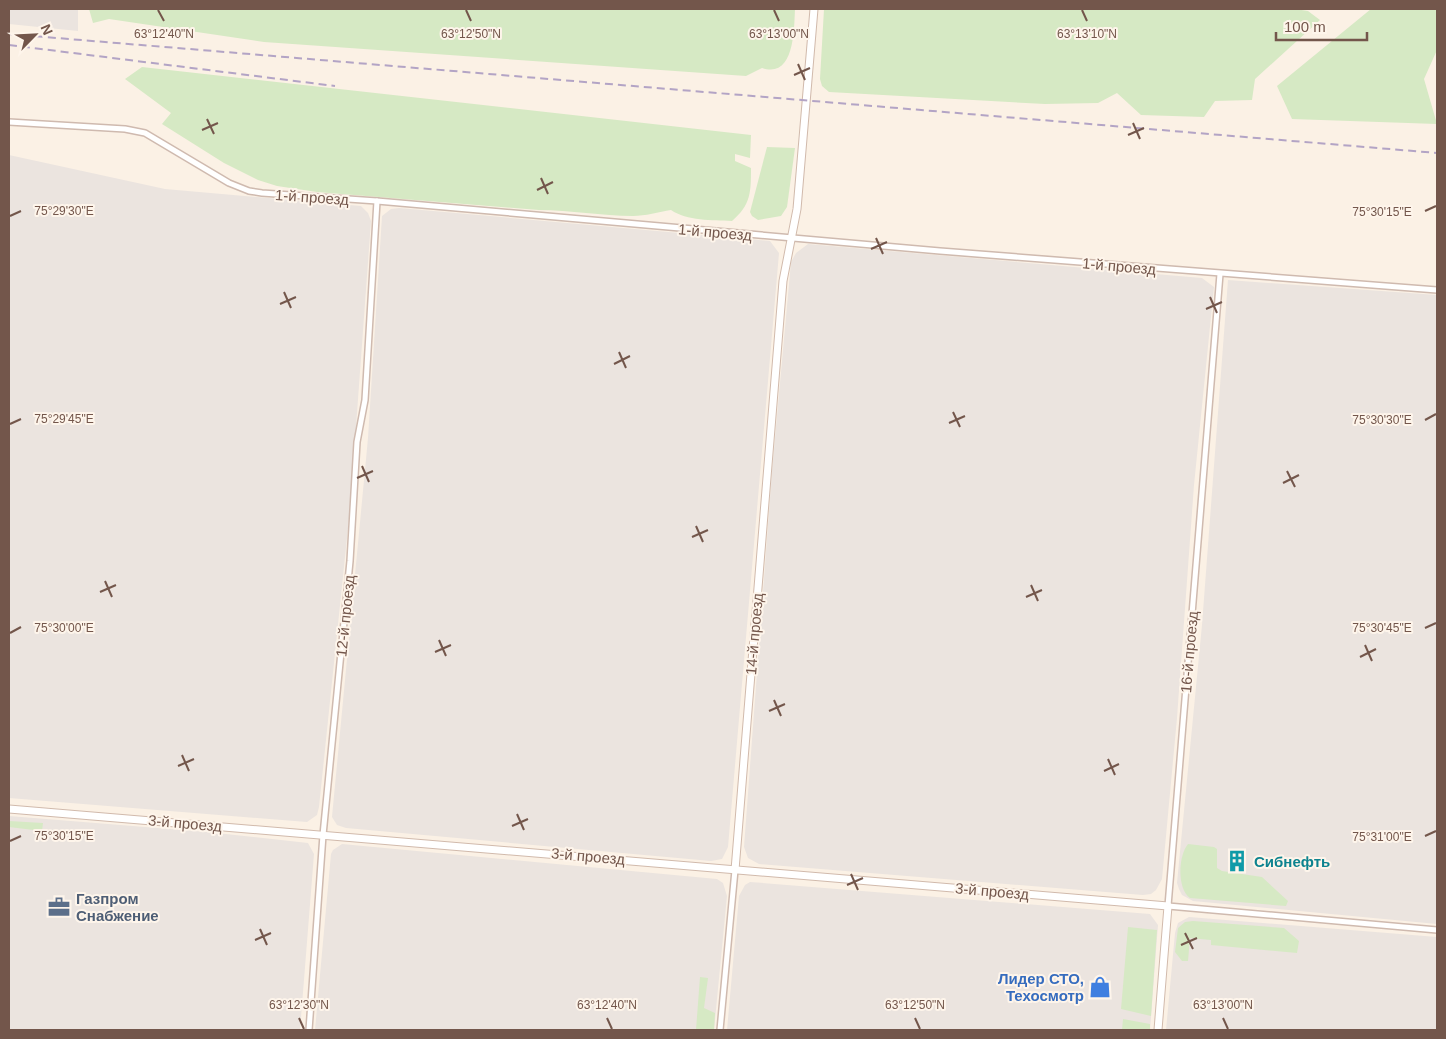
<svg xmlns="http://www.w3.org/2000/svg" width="1446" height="1039" viewBox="0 0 1446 1039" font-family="Helvetica,sans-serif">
  <rect width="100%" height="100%" fill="#fbf1e5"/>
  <g fill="#ebe4df">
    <polygon points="9,9 78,9 78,31 9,24"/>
    <polygon points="9,155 165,189 361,206 368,213 371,221 350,509 319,807 317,815 307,822 9,798"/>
    <polygon points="399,208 770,241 779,253 728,847 722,859 711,861 346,828 337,825 332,817 368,438 382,216 391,209"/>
    <polygon points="808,244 1202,278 1214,287 1194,485 1177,718 1162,879 1156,890 1151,894 1143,895 759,864 748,858 744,847 772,471 791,262 796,253"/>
    <polygon points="1228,280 1437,295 1437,924 1193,901 1182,895 1179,889 1177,883 1202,625"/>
    <polygon points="9,816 207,832 308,843 314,854 300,1030 9,1030"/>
    <polygon points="342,844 717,879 723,883 727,896 714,1030 315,1030 331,854 333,850"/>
    <polygon points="750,882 1150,914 1158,925 1150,1030 727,1030 739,896 745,885"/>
    <polygon points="1189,917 1437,937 1437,1030 1166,1030 1175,933 1178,923"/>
  </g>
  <g fill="#d6e9c4">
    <path d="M89 9H795C794 28 795 79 762 68L746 76 264 42 109 19 93 23Z"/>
    <polygon points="824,9 1295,9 1308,11 1320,20 1255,79 1252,100 1215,101 1204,117 1141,115 1117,93 1098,103 1045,104 829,92 822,86 820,79"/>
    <polygon points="1371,9 1437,9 1437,50 1424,79 1437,124 1292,119 1277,86"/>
    <path d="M142 67 751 135 750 158 735 154V161L751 168C751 192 751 205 732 221 712 220 687 221 671 210 659 212 645 216 633 216 601 216 571 210 539 210L317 192 277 186 258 180 224 163 162 124 171 113 125 79Z"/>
    <polygon points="767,147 795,148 787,207 781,216 758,220 752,216 750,212"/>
    <polygon points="9,821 43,823 42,831 9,827"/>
    <path d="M1188 844 1214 847 1217 849V868L1222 871 1262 877 1288 901 1286 906 1190 898C1177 889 1178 856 1188 844Z"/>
    <polygon points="1193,921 1284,928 1299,941 1297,953 1211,945 1211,940 1190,938 1188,961 1182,961 1175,952 1178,928 1185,922"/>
    <polygon points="1128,927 1157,930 1151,1016 1121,1009"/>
    <polygon points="700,977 708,978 704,1008 715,1013 714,1030 696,1030"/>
    <polygon points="1123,1019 1150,1024 1150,1030 1122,1030"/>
  </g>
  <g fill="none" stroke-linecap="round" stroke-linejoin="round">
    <g stroke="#cfbaaf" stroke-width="8">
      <g id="street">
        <polyline points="9,122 125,129 145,133 229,183 249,191 262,193 377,201 940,251 1437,290"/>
        <polyline points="1220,274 1168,906 1437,930"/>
        <polyline points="309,1030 323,835 350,561 357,442 365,400 377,201"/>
        <polyline points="720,1030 735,870"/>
      </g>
    </g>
    <g stroke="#d1baac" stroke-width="9">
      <g id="secondary">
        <polyline points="9,809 1168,906 1158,1030"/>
        <polyline points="735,870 783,281 797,209 814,9"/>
      </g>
    </g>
    <use href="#street" stroke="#fff" stroke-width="5"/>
    <use href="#secondary" stroke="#fff" stroke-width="7"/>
    <g stroke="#b3a4c5" stroke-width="2" stroke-dasharray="8 5" stroke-linecap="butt">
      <polyline points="9,34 1437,153"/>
      <polyline points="9,45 335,86"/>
    </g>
  </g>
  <path fill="none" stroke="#73564b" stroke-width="2" d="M158 10 164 21M466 10 471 21M774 10 779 21M1082 10 1087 21M798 64 805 80M794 75 810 68M207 119 214 134M1133 123 1140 139M202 130 218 123M1128 135 1144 128M541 178 548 194M537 190 553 182M1425 211 1436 206M10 216 21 211M876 238 883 254M871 249 887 242M284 292 291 308M1210 297 1217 313M280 304 296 297M1206 309 1222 302M619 352 626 368M614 364 630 356M953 412 960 427M1425 420 1436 414M949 423 965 416M10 424 21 419M362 466 369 482M1287 471 1295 487M357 478 373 471M1283 483 1299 475M696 526 703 542M692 537 708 530M105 581 112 597M1031 585 1038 601M100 592 116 585M1026 597 1042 590M1425 628 1436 623M10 633 21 627M439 640 446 656M1365 645 1372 661M435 652 451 645M1360 657 1376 649M774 700 781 716M769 711 785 704M182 755 189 771M1108 759 1115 775M178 766 194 759M1104 771 1119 764M517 814 524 830M512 826 528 819M1425 836 1436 831M10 841 21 836M851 874 858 890M847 885 863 878M260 929 267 945M1185 933 1193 949M255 940 271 933M1181 945 1197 938M299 1018 304 1029M607 1018 612 1029M915 1018 920 1029M1223 1018 1228 1029"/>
  <defs>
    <g id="building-bare" transform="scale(1.725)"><path d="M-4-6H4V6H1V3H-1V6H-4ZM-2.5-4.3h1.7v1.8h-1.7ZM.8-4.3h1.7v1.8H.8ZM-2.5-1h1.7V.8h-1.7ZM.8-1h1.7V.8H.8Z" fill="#0f9aa8" stroke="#fef5eb" stroke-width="2.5" paint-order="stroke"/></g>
    <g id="office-bare" transform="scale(1.725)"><path d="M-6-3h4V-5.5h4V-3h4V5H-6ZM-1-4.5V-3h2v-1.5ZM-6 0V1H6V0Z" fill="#5c6f8a" stroke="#fef5eb" stroke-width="2.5" paint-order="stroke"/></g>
    <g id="shop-bare" transform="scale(1.725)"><path d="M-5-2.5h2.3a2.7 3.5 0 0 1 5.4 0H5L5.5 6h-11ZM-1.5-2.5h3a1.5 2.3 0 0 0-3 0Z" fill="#3f7fe0" stroke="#fef5eb" stroke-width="2.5" paint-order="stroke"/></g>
  </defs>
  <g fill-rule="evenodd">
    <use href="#building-bare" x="1237" y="861"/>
    <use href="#office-bare" x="59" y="907"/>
    <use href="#shop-bare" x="1100" y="987"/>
  </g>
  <g text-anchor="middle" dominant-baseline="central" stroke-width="4" stroke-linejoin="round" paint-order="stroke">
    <g font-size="15" fill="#73564b" stroke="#fef5eb">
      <text transform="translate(312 197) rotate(4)">1-й проезд</text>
      <text transform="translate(715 232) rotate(5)">1-й проезд</text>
      <text transform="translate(1119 266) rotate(5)">1-й проезд</text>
      <text transform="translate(345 616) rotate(-84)">12-й проезд</text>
      <text transform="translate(754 634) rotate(-85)">14-й проезд</text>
      <text transform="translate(1189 652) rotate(-85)">16-й проезд</text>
      <text transform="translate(185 823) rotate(5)">3-й проезд</text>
      <text transform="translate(588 856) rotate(5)">3-й проезд</text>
      <text transform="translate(992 891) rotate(5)">3-й проезд</text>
    </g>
    <g font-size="15" font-weight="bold" fill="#0d838f" stroke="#fef5eb" text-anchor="start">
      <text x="1254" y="861">Сибнефть</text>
    </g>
    <g font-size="15" font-weight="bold" fill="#4e5e75" stroke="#fef5eb" text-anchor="start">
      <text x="76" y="898">Газпром<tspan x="76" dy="17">Снабжение</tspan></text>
    </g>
    <g font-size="15" font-weight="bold" fill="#366cbe" stroke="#fef5eb" text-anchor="end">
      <text x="1084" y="978">Лидер СТО,<tspan x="1084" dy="17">Техосмотр</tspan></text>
    </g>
  </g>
  <g font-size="12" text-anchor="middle" fill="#73564b" stroke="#fef5eb" stroke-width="4" stroke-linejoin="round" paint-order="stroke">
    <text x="164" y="38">63°12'40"N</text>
    <text x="471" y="38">63°12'50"N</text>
    <text x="779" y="38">63°13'00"N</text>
    <text x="1087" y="38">63°13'10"N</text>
    <text x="64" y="215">75°29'30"E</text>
    <text x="1382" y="216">75°30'15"E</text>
    <text x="64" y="423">75°29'45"E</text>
    <text x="1382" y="424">75°30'30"E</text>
    <text x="64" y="632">75°30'00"E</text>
    <text x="1382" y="632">75°30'45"E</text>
    <text x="64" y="840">75°30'15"E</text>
    <text x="1382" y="841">75°31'00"E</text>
    <text x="299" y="1009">63°12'30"N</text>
    <text x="607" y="1009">63°12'40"N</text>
    <text x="915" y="1009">63°12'50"N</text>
    <text x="1223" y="1009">63°13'00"N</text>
  </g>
  <rect width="1446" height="1039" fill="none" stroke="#73564b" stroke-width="20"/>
  <g transform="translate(35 35) rotate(66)" stroke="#fef5eb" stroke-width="4" paint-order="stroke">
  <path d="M0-4L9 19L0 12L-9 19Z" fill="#73564b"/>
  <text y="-8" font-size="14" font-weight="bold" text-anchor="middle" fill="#73564b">N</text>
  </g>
  <path d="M1276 32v8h91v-8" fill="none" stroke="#73564b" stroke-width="2.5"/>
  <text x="1284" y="32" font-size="15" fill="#73564b" stroke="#fef5eb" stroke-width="4" paint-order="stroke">100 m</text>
</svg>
